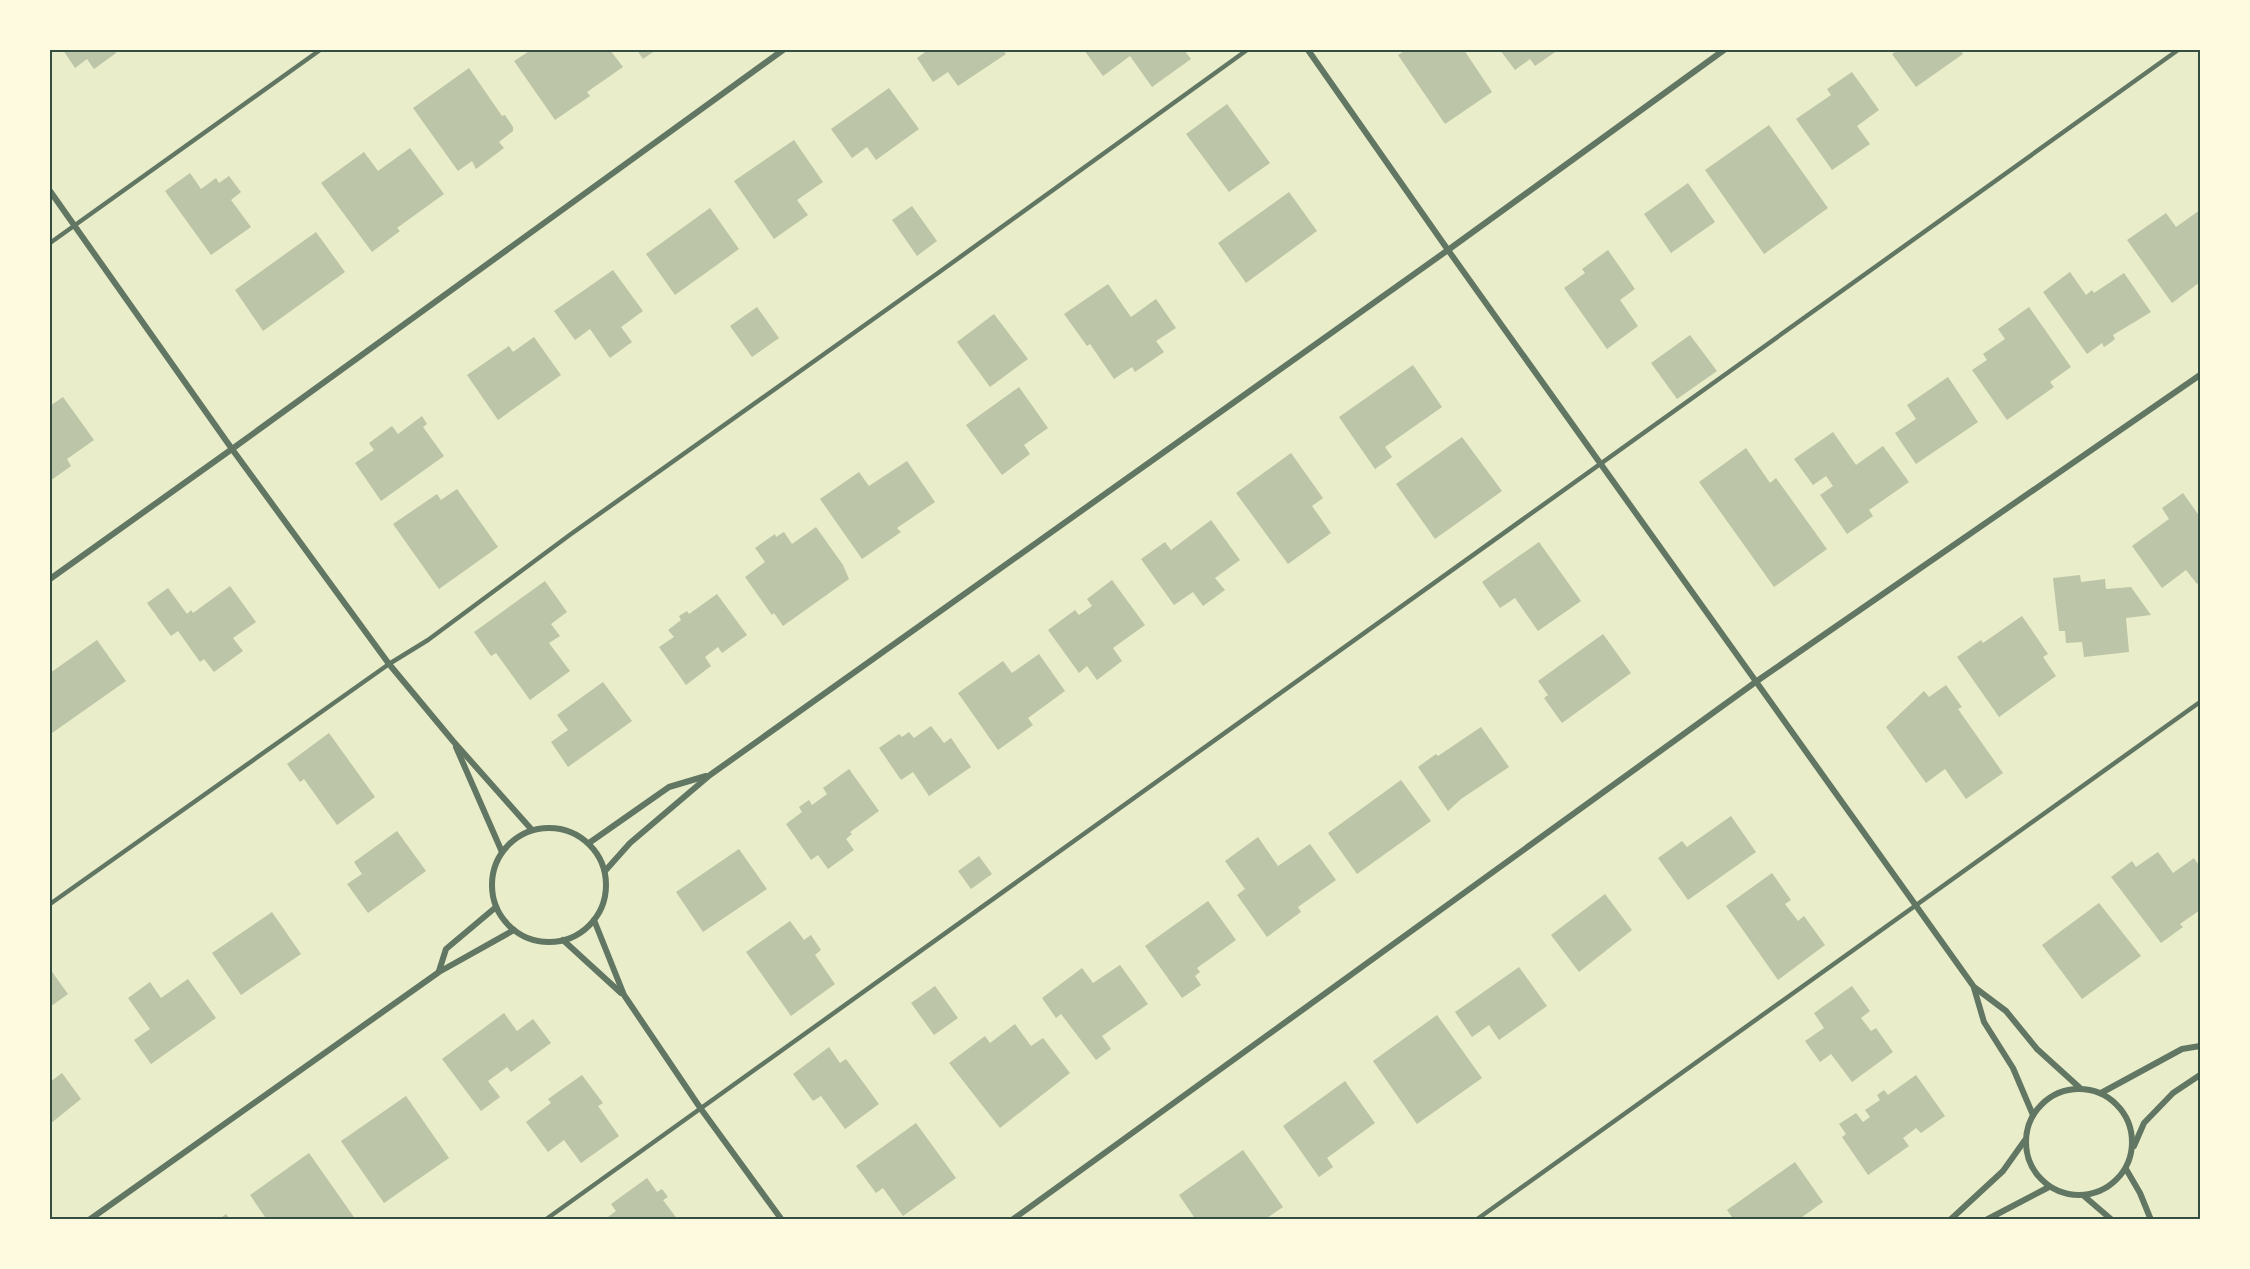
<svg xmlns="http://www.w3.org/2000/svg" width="2250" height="1269" viewBox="0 0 2250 1269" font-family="Spectral,serif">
  <rect width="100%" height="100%" fill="#e9edc9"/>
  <g fill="#bcc5a7">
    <polygon points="63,50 114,50 116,53 94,69 87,59 75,68"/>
    <polygon points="531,50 610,50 623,67 587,92 590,96 555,120 514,61"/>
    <polygon points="637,50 656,50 643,59"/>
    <polygon points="928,50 1003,50 1006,54 958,86 948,72 933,82 917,58"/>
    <polygon points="1084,50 1184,50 1191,59 1152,87 1130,56 1103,76"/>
    <polygon points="1406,50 1464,50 1492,92 1445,124 1398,55"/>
    <polygon points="1500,50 1558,50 1535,66 1530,59 1515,70"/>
    <polygon points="1898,50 1960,50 1963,54 1916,87 1892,54"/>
    <polygon points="469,68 502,116 505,115 513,127 513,131 499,142 504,148 476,169 472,161 458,171 413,108"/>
    <polygon points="1852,72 1879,110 1857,126 1870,144 1832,170 1796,119 1831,95 1827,89"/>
    <polygon points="889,88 919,129 876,160 867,147 852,158 831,129"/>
    <polygon points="1227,104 1270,163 1229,192 1186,134"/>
    <polygon points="1769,125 1828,208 1764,254 1705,170"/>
    <polygon points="794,140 823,182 797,200 808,215 774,239 734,181"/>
    <polygon points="410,148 444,194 397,228 400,231 372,252 321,183 364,152 378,171"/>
    <polygon points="190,173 201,189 216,178 219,183 229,176 241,192 231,200 251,227 211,255 165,191"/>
    <polygon points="1688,183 1715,222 1671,253 1644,214"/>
    <polygon points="1289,192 1317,231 1246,283 1218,243"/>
    <polygon points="912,206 937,241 917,256 892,220"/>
    <polygon points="710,208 739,249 675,295 646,254"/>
    <polygon points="2200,210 2200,282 2172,303 2127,240 2166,213 2176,227"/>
    <polygon points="316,232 345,272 263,331 235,290"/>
    <polygon points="1608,250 1635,289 1620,300 1638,326 1607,349 1564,288 1585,273 1582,269"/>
    <polygon points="613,270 643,311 621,327 632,342 610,358 590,329 575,340 554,311"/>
    <polygon points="2070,272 2086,295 2092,290 2094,293 2124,273 2151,312 2113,335 2115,339 2110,343 2104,347 2102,343 2087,354 2043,292"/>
    <polygon points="1108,284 1131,317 1156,299 1176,328 1156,341 1164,352 1135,372 1132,367 1114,379 1090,344 1087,346 1064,314"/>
    <polygon points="757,307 779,338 752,357 730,326"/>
    <polygon points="2029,307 2071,367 2050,382 2054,387 2007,420 1972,370 1987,360 1983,354 2005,339 1998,329"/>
    <polygon points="994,314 1028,359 990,387 957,342"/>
    <polygon points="1690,335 1717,371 1677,399 1651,363"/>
    <polygon points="534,337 561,375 498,420 467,375 509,346 513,352"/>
    <polygon points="1413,365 1442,407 1385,447 1392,457 1375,469 1339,417"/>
    <polygon points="1948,377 1978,422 1916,464 1895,433 1916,419 1907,405"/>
    <polygon points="1019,387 1048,428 1024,445 1030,454 1002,475 966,425"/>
    <polygon points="63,397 94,440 67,459 71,466 50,481 50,406"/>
    <polygon points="422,416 427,424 423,427 444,456 381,501 355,463 374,450 369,443 392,426 398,434"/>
    <polygon points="1833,432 1856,465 1883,446 1909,482 1869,510 1873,516 1847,534 1820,495 1833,486 1826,476 1813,485 1794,459"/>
    <polygon points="1462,437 1502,491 1435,539 1396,484"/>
    <polygon points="1746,448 1770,483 1776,478 1827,549 1774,587 1699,482"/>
    <polygon points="1291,453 1323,498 1312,506 1331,533 1288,564 1236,493"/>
    <polygon points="907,461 935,502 897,528 901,532 862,559 820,499 859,472 869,486"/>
    <polygon points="457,489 498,547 439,589 393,524 437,494 441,500"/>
    <polygon points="2183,493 2200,517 2200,582 2197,584 2186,570 2162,588 2132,546 2169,519 2162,508"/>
    <polygon points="1211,520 1240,560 1215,578 1225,590 1203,606 1193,592 1174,605 1141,559 1165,542 1171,550"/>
    <polygon points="816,527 843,565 849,579 783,626 774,613 772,615 745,577 765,562 755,548 775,534 776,537 784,532 792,544"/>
    <polygon points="1539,542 1581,601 1538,631 1515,598 1500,608 1482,582"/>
    <polygon points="2080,575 2081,582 2105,579 2106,589 2131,587 2151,615 2126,618 2129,652 2084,657 2082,642 2066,643 2065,631 2059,631 2053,578"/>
    <polygon points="1112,580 1145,625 1113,648 1122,661 1097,680 1087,666 1079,673 1048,630 1075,610 1079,615 1092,606 1087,599"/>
    <polygon points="545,581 567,612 551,624 560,636 549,643 570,671 530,700 496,653 491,656 474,632"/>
    <polygon points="230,586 256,622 233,638 243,651 214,672 204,659 200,662 178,631 171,636 147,603 168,588 187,614 191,610 193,613"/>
    <polygon points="717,594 747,635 722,653 718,647 705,657 711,666 686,685 659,647 674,637 668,630 681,620 679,616 687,611 689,614"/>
    <polygon points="2022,616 2048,654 2043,657 2056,676 1999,717 1957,657 1981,640 1983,643"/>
    <polygon points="1603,634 1631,673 1562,723 1544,698 1548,695 1538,681"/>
    <polygon points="97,640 126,681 52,733 50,730 50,673"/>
    <polygon points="1039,654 1065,691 1028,718 1033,725 998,750 958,693 1003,661 1012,673"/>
    <polygon points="603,682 632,721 568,767 551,742 568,730 557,715"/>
    <polygon points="1946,685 1962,707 1958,709 2003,773 1966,799 1945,769 1926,783 1886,727 1924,691 1929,697"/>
    <polygon points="931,726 944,743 951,738 971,767 929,796 913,772 901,780 879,748 899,734 902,737 909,732 914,738"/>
    <polygon points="1481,727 1509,767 1461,799 1448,811 1418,767 1436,754 1438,756"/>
    <polygon points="329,733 375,797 337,825 304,779 300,782 287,764"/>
    <polygon points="849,769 879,811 850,832 852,834 846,839 854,850 828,869 818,855 811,860 786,824 802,812 799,807 809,800 812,805 827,794 823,788"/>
    <polygon points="1401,780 1431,821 1357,874 1328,833"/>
    <polygon points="1731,816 1756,852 1688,900 1658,858 1682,841 1687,847"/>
    <polygon points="397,831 426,871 368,913 347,884 362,874 354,862"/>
    <polygon points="1258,837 1278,866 1310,844 1336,880 1298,907 1301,912 1267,937 1237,895 1245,889 1225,861"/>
    <polygon points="739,849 767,889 703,932 676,892"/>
    <polygon points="2158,852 2173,873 2194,858 2200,867 2200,910 2180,924 2183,927 2161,943 2111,877 2132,861 2136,867"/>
    <polygon points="979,856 992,874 971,889 958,871"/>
    <polygon points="1772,873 1791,900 1785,904 1798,921 1804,916 1825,945 1778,980 1726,906"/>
    <polygon points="1605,894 1632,930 1579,972 1551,935"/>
    <polygon points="1208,901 1236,940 1197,968 1200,972 1195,976 1201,985 1182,998 1145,946"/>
    <polygon points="2099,903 2141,956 2082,999 2042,945"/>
    <polygon points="272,912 301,954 241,995 212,953"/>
    <polygon points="790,921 804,940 811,935 821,950 815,955 835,984 791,1016 746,952"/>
    <polygon points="1120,965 1148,1004 1102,1036 1111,1049 1096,1060 1061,1014 1056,1018 1042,998 1082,968 1093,983"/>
    <polygon points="1519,967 1547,1006 1499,1040 1489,1025 1472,1037 1455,1012"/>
    <polygon points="50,969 68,994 50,1007"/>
    <polygon points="188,979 216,1018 151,1064 134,1040 150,1029 128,998 150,982 161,998"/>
    <polygon points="935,986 958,1018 934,1035 911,1003"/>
    <polygon points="1852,986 1870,1011 1861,1018 1871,1031 1876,1028 1893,1052 1852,1082 1831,1054 1820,1062 1805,1041 1824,1028 1814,1013"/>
    <polygon points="504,1013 517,1031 533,1019 551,1043 511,1072 507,1067 488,1081 500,1097 481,1111 442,1059"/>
    <polygon points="1437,1015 1482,1078 1417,1124 1373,1061"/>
    <polygon points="1015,1024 1031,1046 1043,1038 1070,1073 1000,1128 949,1063 985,1036 990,1043"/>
    <polygon points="829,1047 840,1063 846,1059 879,1104 845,1129 821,1096 813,1101 793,1074"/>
    <polygon points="62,1073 81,1099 50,1124 50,1082"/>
    <polygon points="582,1075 603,1103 598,1106 619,1136 581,1163 564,1140 548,1152 526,1122 551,1103 548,1099"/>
    <polygon points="1916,1075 1945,1116 1921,1133 1916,1128 1903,1138 1909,1146 1868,1175 1842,1137 1846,1134 1839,1124 1856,1113 1863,1122 1870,1117 1865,1110 1880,1100 1877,1095 1884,1090 1888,1095"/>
    <polygon points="1345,1081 1375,1123 1327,1158 1333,1167 1319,1177 1283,1126"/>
    <polygon points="406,1096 449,1158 384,1203 341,1141"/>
    <polygon points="916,1123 956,1178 903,1216 883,1188 876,1193 856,1166"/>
    <polygon points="1243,1150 1283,1207 1264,1220 1196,1220 1179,1195"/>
    <polygon points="309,1153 356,1220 267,1220 250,1195"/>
    <polygon points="1795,1162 1823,1202 1798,1220 1734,1220 1727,1210"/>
    <polygon points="647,1178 657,1192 662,1189 668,1197 663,1200 678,1220 604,1220 616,1211 611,1204"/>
    <polygon points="226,1214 230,1220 218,1220"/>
  </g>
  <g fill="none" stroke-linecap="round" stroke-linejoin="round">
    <g stroke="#617663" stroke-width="4.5">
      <polyline points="50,243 320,50"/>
      <polyline points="50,904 389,664 428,640 571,534 938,273 1247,50"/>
      <polyline points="545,1220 2178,50"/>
      <polyline points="1476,1220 2200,702"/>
    </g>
    <g stroke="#617663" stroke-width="6">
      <polyline points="1308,50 1448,250 1974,987 2006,1011 2037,1049 2080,1088"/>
      <polyline points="50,191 232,449 389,664 453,741 532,830"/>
      <polyline points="50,579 232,449 783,50"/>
      <polyline points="456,747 502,852"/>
      <circle cx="549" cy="885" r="57"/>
      <polyline points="589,843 669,787 706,776"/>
      <polyline points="605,871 630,843 710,775 1448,250 1724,50"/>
      <polyline points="594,920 624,995 701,1109 782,1220"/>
      <polyline points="563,940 621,993"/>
      <polyline points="439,971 446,949 496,907"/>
      <polyline points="1974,988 1984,1022 2013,1068 2033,1115"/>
      <circle cx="2079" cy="1142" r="53"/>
      <polyline points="2101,1093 2182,1049 2200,1046"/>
      <polyline points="2134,1146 2144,1123 2173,1093 2200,1075"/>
      <polyline points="2126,1169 2140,1193 2151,1220"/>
      <polyline points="2084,1196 2112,1220"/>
      <polyline points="89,1220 439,972 514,930"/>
      <polyline points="1012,1220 1757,681 2200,375"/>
      <polyline points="1950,1220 2003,1171 2025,1140"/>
      <polyline points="1986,1220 2049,1187"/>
    </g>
  </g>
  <rect width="2250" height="1269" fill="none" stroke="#fefae0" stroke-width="102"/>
  <rect x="51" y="51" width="2148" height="1167" fill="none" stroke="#344e41" stroke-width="2"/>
</svg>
